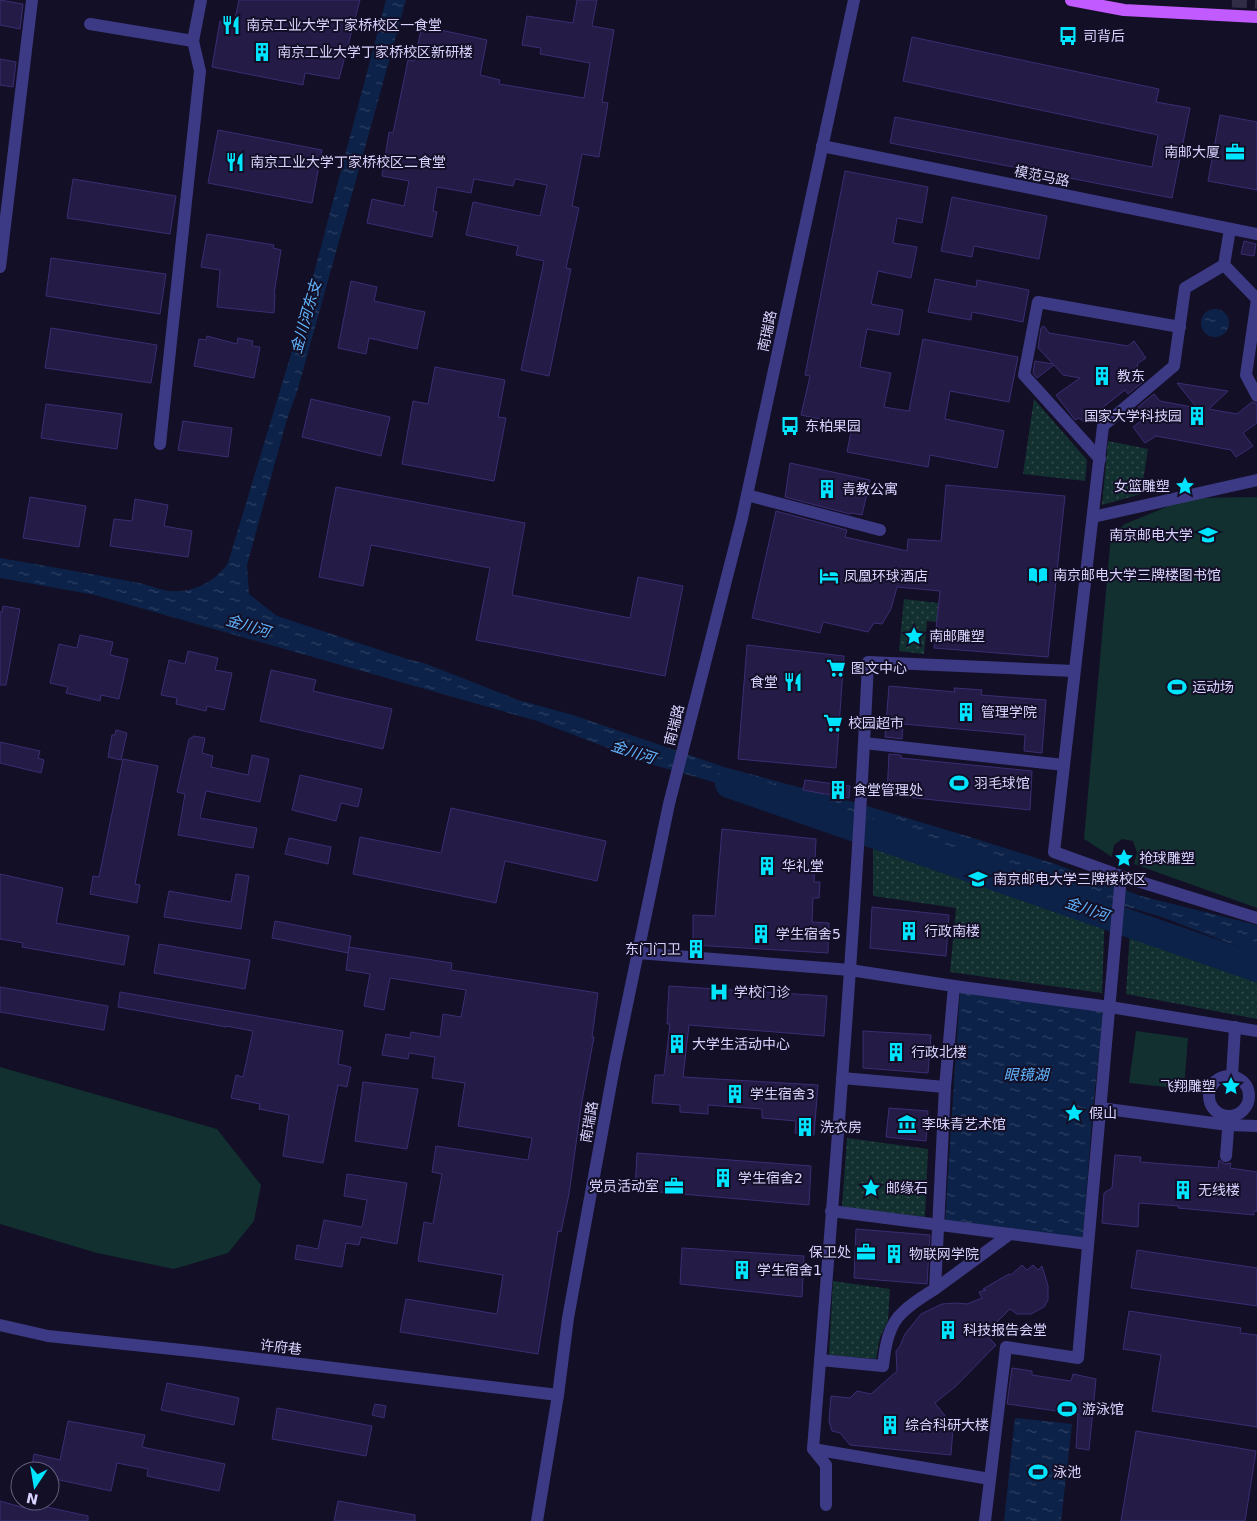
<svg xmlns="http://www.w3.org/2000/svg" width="1257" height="1521" viewBox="0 0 1257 1521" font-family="'DejaVu Sans','Noto Sans SC',sans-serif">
  <defs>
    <pattern id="park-dots" width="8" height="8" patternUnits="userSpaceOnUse" patternTransform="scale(1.25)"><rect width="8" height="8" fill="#12302f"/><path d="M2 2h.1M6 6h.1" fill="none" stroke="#344d4e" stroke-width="1.8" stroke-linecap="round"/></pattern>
    <pattern id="water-ripples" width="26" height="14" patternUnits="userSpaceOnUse" patternTransform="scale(1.25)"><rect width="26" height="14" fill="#0c2248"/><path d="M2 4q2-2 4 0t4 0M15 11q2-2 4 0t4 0" fill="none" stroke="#2f4163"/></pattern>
  </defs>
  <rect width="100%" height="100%" fill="#130f26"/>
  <g fill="#12302f">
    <polygon points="1257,497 1257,908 1134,864 1137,852 1133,841 1122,839 1114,845 1112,857 1084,839 1111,535 1125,524 1188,498"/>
    <polygon points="1136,1031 1188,1038 1184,1089 1129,1083"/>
    <polygon points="0,1067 217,1129 261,1185 254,1221 228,1253 174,1269 97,1253 0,1224"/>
  </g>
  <g fill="url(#park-dots)">
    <polygon points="1034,399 1087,460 1085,481 1023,474"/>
    <polygon points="1108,441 1148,449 1141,494 1102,505"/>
    <polygon points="904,599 938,603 937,622 927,621 924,654 899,651"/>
    <polygon points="873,838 1105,911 1102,993 950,972 956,908 873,896"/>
    <polygon points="1131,916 1257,966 1257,1019 1126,994"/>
    <polygon points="847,1138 928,1149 925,1217 842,1207"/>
    <polygon points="833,1281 890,1289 888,1321 880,1337 876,1359 829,1355"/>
  </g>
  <g fill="url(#water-ripples)">
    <path d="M386 0H406L297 392 287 419 247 565 249 594 277 616 410 660 424 663 518 700 573 715 724 767 857 803 970 837 1055 864 1141 896 1257 925V954L1162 917 1012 873 802 807 650 764 537 721 95 595 0 578V558C46 566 93 574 139 583 153 586 166 593 181 591 201 589 217 579 228 563L304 311Z"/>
    <circle cx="1215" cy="323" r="14"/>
    <polygon points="960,991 1104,1011 1093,1107 1083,1239 945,1222"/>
    <polygon points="1015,1418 1072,1424 1061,1521 1004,1521"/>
  </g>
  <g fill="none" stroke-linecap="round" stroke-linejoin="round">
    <polyline stroke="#0c2248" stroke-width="28" points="729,784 1257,968"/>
  </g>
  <g fill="#241b47" stroke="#3b2d73">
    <polygon points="0,0 23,4 20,29 0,25"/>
    <polygon points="239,0 360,0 339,79 305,73 303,85 212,67 220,21 234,23"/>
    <polygon points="577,0 597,0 592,26 614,30 602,102 608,103 599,157 582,154 572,206 579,208 566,268 571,269 549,376 521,370 544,261 516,255 518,246 466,235 473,202 540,216 547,185 515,179 513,186 474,179 471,193 437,187 433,211 437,212 432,237 367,223 372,199 404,206 409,181 382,176 389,132 393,133 408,60 414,61 422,26 487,40 480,75 500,80 499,84 584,98 590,63 540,54 541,48 522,45 527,16 573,23"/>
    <polygon points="912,37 1159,89 1156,102 1190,108 1172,198 890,143 895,117 1152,167 1158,135 903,81"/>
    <polygon points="0,59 16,62 13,87 0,85"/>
    <polygon points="1220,115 1257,122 1257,190 1208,181"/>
    <polygon points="218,130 322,150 312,203 208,183"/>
    <polygon points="845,171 928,187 922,223 897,218 893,243 917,247 911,278 878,271 871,304 903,310 899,335 867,329 860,367 891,373 884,407 909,411 923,339 1018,357 1009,402 950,391 945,419 1004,431 997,468 930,455 928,467 847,452 852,426 801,415 810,376 805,375"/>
    <polygon points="73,179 176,196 170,234 67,218"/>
    <polygon points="952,197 1047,216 1039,259 974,246 972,257 941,251"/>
    <polygon points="207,234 274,245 273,248 281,250 274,294 275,294 274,313 217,307 220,270 201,267"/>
    <polygon points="1244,241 1256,244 1254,256 1241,254"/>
    <polygon points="51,258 166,274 160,314 46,296"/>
    <polygon points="935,279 976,287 977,280 1029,290 1023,322 972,312 971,320 928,312"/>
    <polygon points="351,281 377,287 374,301 425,312 417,349 369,338 366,354 338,348"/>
    <polygon points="1044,326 1049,333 1128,346 1134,341 1146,358 1138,363 1136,372 1143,382 1128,394 1125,390 1084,422 1079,418 1075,420 1056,395 1080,378 1063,375 1054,365 1037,378 1033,373 1035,361 1053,364 1038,348 1041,328"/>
    <polygon points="51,328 157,345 151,383 45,368"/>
    <polygon points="207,336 237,344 238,338 253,341 252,346 260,347 254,378 194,366 199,339 206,340"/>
    <polygon points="435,367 505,380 498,417 506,418 494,481 402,464 413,401 428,404"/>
    <polygon points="1177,383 1228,391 1209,409 1237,414 1252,402 1257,404 1257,423 1243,433 1253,446 1236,457 1231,450 1156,436 1145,443 1133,427 1146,417 1138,407 1154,394 1160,401 1197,408"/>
    <polygon points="311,399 390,417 381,456 302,437"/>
    <polygon points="46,404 122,414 117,449 41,438"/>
    <polygon points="183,421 232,428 228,457 178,450"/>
    <polygon points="790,463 870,480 862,515 851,513 850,514 785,497"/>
    <polygon points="946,485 1065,496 1048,657 934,648 940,591 897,587 891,609 882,624 874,623 868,632 823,622 820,633 752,618 776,511 847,530 845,537 907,551 908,539 941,541"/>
    <polygon points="336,487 525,523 512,595 630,618 638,577 683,586 665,676 476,640 490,568 371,545 363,586 319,577"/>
    <polygon points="30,497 86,506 79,547 23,538"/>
    <polygon points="135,499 168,505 164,526 192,531 188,557 110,546 114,519 132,521"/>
    <polygon points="3,606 20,609 6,685 0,685 0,612 2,612"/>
    <polygon points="80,635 113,642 110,655 128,659 119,699 101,695 100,701 66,693 68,687 50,683 59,644 77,648"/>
    <polygon points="747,645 844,656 836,768 738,759"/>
    <polygon points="188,651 218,658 215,670 232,673 224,710 207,706 206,711 176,704 177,698 161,695 169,660 185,664"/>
    <polygon points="271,670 316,680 313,691 392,709 383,749 260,721"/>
    <polygon points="889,686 955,692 954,688 969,689 982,690 981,695 1046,700 1042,753 1024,751 1025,735 903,724 902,739 885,737"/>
    <polygon points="116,730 127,733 121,760 108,757 112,735 115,735"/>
    <polygon points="194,736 205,738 202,753 213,756 211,767 248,775 252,755 269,759 260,802 206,791 200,818 257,828 253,848 178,835 185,794 177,792 189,739"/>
    <polygon points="0,742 40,751 38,758 44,760 41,773 0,763"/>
    <polygon points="889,754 901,755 901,758 1032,771 1030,810 887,795"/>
    <polygon points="123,759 158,766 135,884 140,885 137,903 90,894 93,876 99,877"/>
    <polygon points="300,775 362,789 358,807 341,803 336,821 292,810"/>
    <polygon points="805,780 850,786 849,798 803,790"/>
    <polygon points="451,808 606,841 597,881 505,861 496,903 353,874 360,837 441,853"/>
    <polygon points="722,829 816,839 814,882 820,882 819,898 813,898 812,922 829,923 828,953 693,945 693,915 715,916"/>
    <polygon points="289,838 331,847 328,864 285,854"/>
    <polygon points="0,874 63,888 56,923 129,936 124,965 22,947 23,943 0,939"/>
    <polygon points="236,874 249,876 241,929 164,917 169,891 231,902"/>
    <polygon points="872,907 949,915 946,956 870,948"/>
    <polygon points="275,921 351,936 348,953 272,938"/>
    <polygon points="159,944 250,960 245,989 154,973"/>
    <polygon points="349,947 452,963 451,970 598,993 592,1037 594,1037 582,1101 569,1194 561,1232 558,1231 538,1354 400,1332 406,1299 497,1314 503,1275 418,1261 424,1222 433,1224 442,1174 432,1172 436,1146 528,1160 532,1138 458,1126 465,1083 432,1078 435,1057 409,1053 408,1059 382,1055 386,1034 410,1038 411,1032 440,1037 443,1014 461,1017 466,990 390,978 384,1010 364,1006 370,974 346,970"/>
    <polygon points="669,986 827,996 824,1036 689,1025 683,1077 818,1085 814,1135 795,1133 796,1121 762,1118 762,1109 708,1105 708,1114 680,1112 680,1105 652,1103 655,1075 664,1075 670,1024 667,1024"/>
    <polygon points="0,987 108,1006 104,1030 0,1012"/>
    <polygon points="120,992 343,1031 338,1064 351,1067 347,1087 338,1085 323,1163 283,1156 289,1115 259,1109 260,1104 231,1098 236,1075 243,1077 253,1031 226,1026 226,1027 118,1007"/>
    <polygon points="863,1031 931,1035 928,1073 863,1068"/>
    <polygon points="363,1082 418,1089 407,1149 355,1141"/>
    <polygon points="889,1108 928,1111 926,1141 886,1137"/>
    <polygon points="637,1153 811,1166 809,1205 635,1190"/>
    <polygon points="1115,1155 1141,1157 1140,1162 1218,1168 1219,1160 1225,1164 1231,1163 1230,1168 1257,1172 1257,1211 1254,1211 1254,1215 1178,1208 1179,1206 1139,1203 1138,1227 1102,1223 1104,1193 1112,1188"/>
    <polygon points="347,1174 407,1183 397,1244 361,1237 359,1245 346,1243 342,1267 295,1259 297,1245 318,1249 324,1220 362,1227 367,1200 344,1196"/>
    <polygon points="856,1229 930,1235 927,1284 854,1278"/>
    <polygon points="682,1248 804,1256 802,1297 680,1284"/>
    <polygon points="1137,1250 1257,1268 1257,1306 1131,1288"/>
    <polygon points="1022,1265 1027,1270 1033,1265 1038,1270 1042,1266 1048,1286 1048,1300 1044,1307 1031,1314 1017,1314 1010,1309 985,1334 996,1345 956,1386 935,1403 946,1417 947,1422 953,1428 951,1455 850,1445 840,1433 832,1431 829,1421 831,1396 850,1398 857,1391 871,1394 897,1371 896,1351 900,1346 905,1334 921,1314 942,1304 956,1303 967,1304 982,1298 979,1292 986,1290 983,1289 1009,1274 1011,1275"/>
    <polygon points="1129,1311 1241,1328 1240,1333 1257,1335 1257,1427 1152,1411 1161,1355 1123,1349"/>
    <polygon points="1012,1368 1032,1371 1032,1375 1071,1381 1073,1374 1096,1379 1089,1450 1076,1448 1078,1414 1007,1404"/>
    <polygon points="167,1383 239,1398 234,1425 161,1410"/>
    <polygon points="375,1404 386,1406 384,1418 372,1415"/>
    <polygon points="277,1408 372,1426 366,1456 272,1439"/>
    <polygon points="68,1421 145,1435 142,1447 225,1464 219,1491 147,1476 148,1469 117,1463 111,1491 50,1478 50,1471 31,1471 34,1454 60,1460"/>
    <polygon points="1136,1431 1256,1451 1245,1521 1121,1521"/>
    <polygon points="0,1501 32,1510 33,1504 88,1516 88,1521 0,1521"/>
    <polygon points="338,1501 415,1515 415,1521 334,1521"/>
  </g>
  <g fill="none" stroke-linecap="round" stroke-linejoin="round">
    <polyline stroke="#312d47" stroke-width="15" stroke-dasharray="15 8" stroke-linecap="butt" points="1232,0 1257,1"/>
    <g stroke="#3d3a85" stroke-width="12">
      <polyline points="90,24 193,41"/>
      <polyline points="822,146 1257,234"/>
      <polyline points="1224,265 1257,299 1246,375 1257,396"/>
      <polyline points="0,267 32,0"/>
      <polyline points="160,444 200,71 193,41 201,0"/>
      <polyline points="1100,459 1024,375 1038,302 1180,327"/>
      <polyline points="747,495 880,530"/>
      <polyline points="1093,517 1257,480"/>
      <polyline points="864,743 1064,765"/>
      <polyline points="1121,876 1257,918"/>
      <path d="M638 953 850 970 954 986 945 1087 935 1289C924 1296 912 1303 903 1312 888 1325 885 1348 883 1366L820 1360"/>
      <polyline points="954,986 1110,1007 1257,1031"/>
      <circle cx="1229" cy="1096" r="20"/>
      <polyline points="1232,1076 1235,1027"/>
      <polyline points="842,1078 945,1087"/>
      <polyline points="1100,1108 1228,1125 1257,1126"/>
      <polyline points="1226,1156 1229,1117"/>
      <polyline points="831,1211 1088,1244"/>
      <polyline points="935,1289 1010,1234"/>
      <polyline points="0,1325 48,1336 201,1352 558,1395"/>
      <polyline points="813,1449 990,1479"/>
      <path d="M826 1505V1465L813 1449C834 1187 856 924 868 662L1074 671"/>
      <polyline points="537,1521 558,1395 568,1318 615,1062 669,804 742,518 854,0"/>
      <polyline points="985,1521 1006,1347 1078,1358 1121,876 1054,852 1103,426 1174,366 1185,288 1224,265 1230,229"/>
    </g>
    <polyline stroke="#c25bff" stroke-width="12" points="1071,0 1124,10 1257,17"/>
  </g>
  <defs>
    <g id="restaurant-bare" transform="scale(1.5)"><path d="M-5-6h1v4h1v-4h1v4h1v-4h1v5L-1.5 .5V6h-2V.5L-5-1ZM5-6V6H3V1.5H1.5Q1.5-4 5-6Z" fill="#00e5ff" stroke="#130f26" stroke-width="2.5" paint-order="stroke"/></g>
    <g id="bus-bare" transform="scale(1.5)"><path d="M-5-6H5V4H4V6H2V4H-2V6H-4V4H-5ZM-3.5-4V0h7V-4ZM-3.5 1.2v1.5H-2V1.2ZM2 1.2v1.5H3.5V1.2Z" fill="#00e5ff" stroke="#130f26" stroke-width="2.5" paint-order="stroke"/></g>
    <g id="building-bare" transform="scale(1.5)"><path d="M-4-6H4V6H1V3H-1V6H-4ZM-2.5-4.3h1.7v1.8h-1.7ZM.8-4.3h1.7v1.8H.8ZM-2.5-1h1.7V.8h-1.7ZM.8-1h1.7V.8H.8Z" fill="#00e5ff" stroke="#130f26" stroke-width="2.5" paint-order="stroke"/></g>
    <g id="office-bare" transform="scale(1.5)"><path d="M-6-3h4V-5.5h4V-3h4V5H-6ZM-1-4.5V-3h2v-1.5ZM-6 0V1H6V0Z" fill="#00e5ff" stroke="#130f26" stroke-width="2.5" paint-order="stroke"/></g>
    <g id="sight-bare" transform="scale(1.5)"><path d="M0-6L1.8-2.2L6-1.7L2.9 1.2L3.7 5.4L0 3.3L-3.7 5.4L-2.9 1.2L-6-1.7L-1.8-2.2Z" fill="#00e5ff" stroke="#130f26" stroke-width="2.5" paint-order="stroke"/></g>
    <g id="university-bare" transform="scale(1.5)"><path d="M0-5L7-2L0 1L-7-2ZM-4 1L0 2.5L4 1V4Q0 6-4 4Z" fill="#00e5ff" stroke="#130f26" stroke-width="2.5" paint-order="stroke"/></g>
    <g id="library-bare" transform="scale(1.5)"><path d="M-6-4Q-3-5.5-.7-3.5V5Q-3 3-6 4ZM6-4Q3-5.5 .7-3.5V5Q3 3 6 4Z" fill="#00e5ff" stroke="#130f26" stroke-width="2.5" paint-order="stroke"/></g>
    <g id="hotel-bare" transform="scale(1.5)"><path d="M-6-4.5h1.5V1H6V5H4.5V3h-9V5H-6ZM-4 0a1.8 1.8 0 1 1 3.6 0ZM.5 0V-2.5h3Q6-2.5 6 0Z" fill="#00e5ff" stroke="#130f26" stroke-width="2.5" paint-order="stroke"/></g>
    <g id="supermarket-bare" transform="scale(1.5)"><path d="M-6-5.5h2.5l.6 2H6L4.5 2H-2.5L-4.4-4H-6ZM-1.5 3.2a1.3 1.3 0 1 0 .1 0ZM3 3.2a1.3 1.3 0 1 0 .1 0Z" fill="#00e5ff" stroke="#130f26" stroke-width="2.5" paint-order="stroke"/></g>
    <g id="stadium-bare" transform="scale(1.5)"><path d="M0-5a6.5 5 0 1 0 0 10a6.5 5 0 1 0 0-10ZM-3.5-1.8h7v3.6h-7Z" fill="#00e5ff" stroke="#130f26" stroke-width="2.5" paint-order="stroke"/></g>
    <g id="hospital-bare" transform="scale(1.5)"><path d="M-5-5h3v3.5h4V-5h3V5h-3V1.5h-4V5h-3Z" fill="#00e5ff" stroke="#130f26" stroke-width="2.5" paint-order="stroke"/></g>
    <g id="museum-bare" transform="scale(1.5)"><path d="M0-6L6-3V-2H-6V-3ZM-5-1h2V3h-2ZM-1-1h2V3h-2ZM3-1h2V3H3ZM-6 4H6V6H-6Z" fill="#00e5ff" stroke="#130f26" stroke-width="2.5" paint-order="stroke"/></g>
  </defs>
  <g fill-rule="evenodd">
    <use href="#restaurant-bare" x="231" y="25"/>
    <use href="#bus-bare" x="1068" y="36"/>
    <use href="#building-bare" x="262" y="52"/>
    <use href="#office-bare" x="1235" y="152"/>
    <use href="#restaurant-bare" x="235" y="162"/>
    <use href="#building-bare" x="1102" y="376"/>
    <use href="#building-bare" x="1197" y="416"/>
    <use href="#bus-bare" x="790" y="426"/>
    <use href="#sight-bare" x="1185" y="486"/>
    <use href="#building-bare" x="827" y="489"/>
    <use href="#university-bare" x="1208" y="535"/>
    <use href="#library-bare" x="1038" y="575"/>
    <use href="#hotel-bare" x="829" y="576"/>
    <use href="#sight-bare" x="914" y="636"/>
    <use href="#supermarket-bare" x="836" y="668"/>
    <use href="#restaurant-bare" x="793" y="682"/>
    <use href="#stadium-bare" x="1177" y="687"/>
    <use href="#building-bare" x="966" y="712"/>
    <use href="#supermarket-bare" x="833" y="723"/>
    <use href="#stadium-bare" x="959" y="783"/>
    <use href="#building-bare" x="838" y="790"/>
    <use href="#sight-bare" x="1124" y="858"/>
    <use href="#building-bare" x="767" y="866"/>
    <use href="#university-bare" x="978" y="879"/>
    <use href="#building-bare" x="909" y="931"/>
    <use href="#building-bare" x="761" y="934"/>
    <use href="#building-bare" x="696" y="949"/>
    <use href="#hospital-bare" x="719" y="992"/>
    <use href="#building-bare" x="677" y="1044"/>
    <use href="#building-bare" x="896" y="1052"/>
    <use href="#sight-bare" x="1231" y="1086"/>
    <use href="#building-bare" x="735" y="1094"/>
    <use href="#sight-bare" x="1074" y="1113"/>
    <use href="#museum-bare" x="907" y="1124"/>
    <use href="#building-bare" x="805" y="1127"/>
    <use href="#building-bare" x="723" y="1178"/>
    <use href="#office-bare" x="674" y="1186"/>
    <use href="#sight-bare" x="871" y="1188"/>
    <use href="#building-bare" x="1183" y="1190"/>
    <use href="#office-bare" x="866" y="1252"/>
    <use href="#building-bare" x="894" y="1254"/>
    <use href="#building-bare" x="742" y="1270"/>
    <use href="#building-bare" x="948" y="1330"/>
    <use href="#stadium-bare" x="1067" y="1409"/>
    <use href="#building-bare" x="890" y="1425"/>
    <use href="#stadium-bare" x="1038" y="1472"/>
  </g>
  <g text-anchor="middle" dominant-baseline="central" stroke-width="4" stroke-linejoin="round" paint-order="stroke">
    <g font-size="14" fill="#d9d4ff" stroke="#130f26" text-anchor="start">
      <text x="246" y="25">南京工业大学丁家桥校区一食堂</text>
      <text x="1083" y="36">司背后</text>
      <text x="277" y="52">南京工业大学丁家桥校区新研楼</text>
      <text x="1220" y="152" text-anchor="end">南邮大厦</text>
      <text x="250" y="162">南京工业大学丁家桥校区二食堂</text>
      <text x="1117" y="376">教东</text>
      <text x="1182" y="416" text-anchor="end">国家大学科技园</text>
      <text x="805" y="426">东柏果园</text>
      <text x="1170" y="486" text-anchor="end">女篮雕塑</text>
      <text x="842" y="489">青教公寓</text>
      <text x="1193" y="535" text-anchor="end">南京邮电大学</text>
      <text x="1053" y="575">南京邮电大学三牌楼图书馆</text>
      <text x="844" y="576">凤凰环球酒店</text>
      <text x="929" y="636">南邮雕塑</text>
      <text x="851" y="668">图文中心</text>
      <text x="778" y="682" text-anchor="end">食堂</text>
      <text x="1192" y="687">运动场</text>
      <text x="981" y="712">管理学院</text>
      <text x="848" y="723">校园超市</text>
      <text x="974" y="783">羽毛球馆</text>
      <text x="853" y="790">食堂管理处</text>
      <text x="1139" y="858">抢球雕塑</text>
      <text x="782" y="866">华礼堂</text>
      <text x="993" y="879">南京邮电大学三牌楼校区</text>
      <text x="924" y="931">行政南楼</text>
      <text x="776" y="934">学生宿舍5</text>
      <text x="681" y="949" text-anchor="end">东门门卫</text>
      <text x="734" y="992">学校门诊</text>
      <text x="692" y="1044">大学生活动中心</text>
      <text x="911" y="1052">行政北楼</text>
      <text x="1216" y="1086" text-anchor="end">飞翔雕塑</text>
      <text x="750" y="1094">学生宿舍3</text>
      <text x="1089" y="1113">假山</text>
      <text x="922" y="1124">李味青艺术馆</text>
      <text x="820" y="1127">洗衣房</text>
      <text x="738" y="1178">学生宿舍2</text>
      <text x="659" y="1186" text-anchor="end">党员活动室</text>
      <text x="886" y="1188">邮缘石</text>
      <text x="1198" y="1190">无线楼</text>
      <text x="851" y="1252" text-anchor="end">保卫处</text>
      <text x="909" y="1254">物联网学院</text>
      <text x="757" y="1270">学生宿舍1</text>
      <text x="963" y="1330">科技报告会堂</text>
      <text x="1082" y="1409">游泳馆</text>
      <text x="905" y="1425">综合科研大楼</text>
      <text x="1053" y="1472">泳池</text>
    </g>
    <g font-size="14" fill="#d9d4ff" stroke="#130f26">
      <text transform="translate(1042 176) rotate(11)">模范马路</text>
      <text transform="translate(767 331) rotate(-78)">南瑞路</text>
      <text transform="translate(674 725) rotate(-76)">南瑞路</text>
      <text transform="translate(589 1122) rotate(-80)">南瑞路</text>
      <text transform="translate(281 1347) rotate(7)">许府巷</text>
    </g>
    <g font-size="15" font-style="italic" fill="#62b6ff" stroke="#130f26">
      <text transform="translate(306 317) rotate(-74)">金川河东支</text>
      <text transform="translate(248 626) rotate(17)">金川河</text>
      <text transform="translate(633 752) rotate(18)">金川河</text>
      <text transform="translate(1087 909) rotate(19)">金川河</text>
      <text x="1026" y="1075">眼镜湖</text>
    </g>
  </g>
  <g transform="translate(35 1486) rotate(192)"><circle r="24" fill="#130f26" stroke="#625e7d"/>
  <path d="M0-4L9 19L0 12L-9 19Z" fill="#00e5ff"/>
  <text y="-8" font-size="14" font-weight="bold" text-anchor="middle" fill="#d9d4ff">N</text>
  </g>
</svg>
